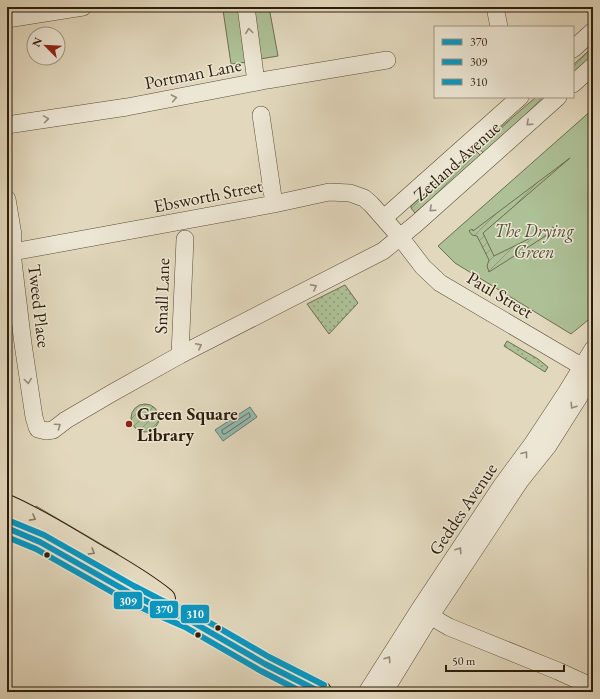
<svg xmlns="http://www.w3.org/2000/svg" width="600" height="699" viewBox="0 0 600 699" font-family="'EB Garamond',serif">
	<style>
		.grass { fill: url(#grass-dots); stroke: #6d6e50 }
		.park { fill: #adc096; stroke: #6d6e50 }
		.garden { fill: url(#garden-furrows); stroke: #6d6e50 }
		.water { fill: #95bab0; stroke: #6b7b6e }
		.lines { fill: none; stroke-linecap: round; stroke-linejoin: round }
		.shore { stroke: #616c5d; stroke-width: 1 }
		.street-casing { stroke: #5a4c37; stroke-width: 18 }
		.primary-casing { stroke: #2d1d0a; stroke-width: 24 }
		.street { stroke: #ece6d4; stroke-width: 17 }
		.primary { stroke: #e2d8bd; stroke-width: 22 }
		.bus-1-casing { stroke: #ece6d4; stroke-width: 9 }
		.bus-2-casing { stroke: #ece6d4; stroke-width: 9 }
		.bus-3-casing { stroke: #ece6d4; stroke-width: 9 }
		.bus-1 { stroke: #0997c1; stroke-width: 6 }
		.bus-2 { stroke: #0997c1; stroke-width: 6 }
		.bus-3 { stroke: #0997c1; stroke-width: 6 }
		.oneway { stroke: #968c79 }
		.oneway2 { stroke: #887a64 }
		.poi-dot { fill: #8f2418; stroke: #ece6d4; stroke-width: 1.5 }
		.bus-dot { fill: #2d1d0a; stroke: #ece6d4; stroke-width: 1.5 }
		.labels { text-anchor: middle; stroke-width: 3; stroke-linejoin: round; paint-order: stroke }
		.street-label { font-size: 18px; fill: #2d1d0a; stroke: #ece6d4 }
		.park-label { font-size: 18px; font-style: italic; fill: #534e34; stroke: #ece6d4 }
		.poi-label { font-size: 18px; font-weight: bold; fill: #2d1d0a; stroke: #ece6d4; text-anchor: start }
		.line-badge { stroke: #ece6d4; stroke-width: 1.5 }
		.badge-label { font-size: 11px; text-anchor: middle; font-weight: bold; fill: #fff }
	</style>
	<defs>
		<pattern id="grass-dots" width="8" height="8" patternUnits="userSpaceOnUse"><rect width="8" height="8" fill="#adc096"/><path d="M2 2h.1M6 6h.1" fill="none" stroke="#8d9b79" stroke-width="1.8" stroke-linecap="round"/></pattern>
		<pattern id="garden-furrows" width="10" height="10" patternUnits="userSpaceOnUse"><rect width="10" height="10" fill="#adc096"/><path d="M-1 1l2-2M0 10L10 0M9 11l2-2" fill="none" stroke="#8d9b79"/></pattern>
	</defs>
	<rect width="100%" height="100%" fill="#e2d8bd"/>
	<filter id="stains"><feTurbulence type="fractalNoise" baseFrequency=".005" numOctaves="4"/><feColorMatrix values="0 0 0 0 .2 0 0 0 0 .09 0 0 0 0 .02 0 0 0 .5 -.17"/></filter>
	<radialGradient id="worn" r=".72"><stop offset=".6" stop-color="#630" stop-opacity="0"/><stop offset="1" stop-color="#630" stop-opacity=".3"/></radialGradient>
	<!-- grass -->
	<path class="grass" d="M345,285L358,303L329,334L307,304Z
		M507,341L538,359L548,367L545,372L504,346Z"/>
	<!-- park -->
	<path class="park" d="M241,7L249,62L231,64L223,10Z
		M252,7H269L278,56L260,59Z
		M593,109V316L571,334L455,263L438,246Z"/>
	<!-- garden -->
	<path class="garden" d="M593,47V59L573,76V65Z
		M536,97H547L484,154L478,147Z
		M475,150L481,156L415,213L411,208V206Z
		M570,158L483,233L494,256L553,227L555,230L489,272L487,266L489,260L477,236L472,235L469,231L472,229L473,231Z
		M131 418a14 14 0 1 1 28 0a14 14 0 1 1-28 0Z
		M36,506L118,554L116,557L35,509Z"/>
	<!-- water -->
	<path class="water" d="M250,407L257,417L223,441L215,430Z"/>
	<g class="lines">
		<!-- shore -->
		<path class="shore" d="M249,413L250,415V417L225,434H223L222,432V430L247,414Z"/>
		<!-- street casing -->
		<g class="street-casing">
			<path id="street" d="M246,7L256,82
				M495,7L499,27
				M7,19L83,7
				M573,49L593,31
				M573,84L593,66
				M261,115L274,204
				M7,125L127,107L267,80L387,60
				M7,199L13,235L12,253L23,344L34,417L37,427L38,429L46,431L53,430L66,420L112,393L180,355L383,251L417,223L558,97
				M384,218L520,97
				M7,253L274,204L329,192L350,193L364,198L371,204L400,237L423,267L440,283L593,373
				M180,355L185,239
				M430,616L449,627L558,671L593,687
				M367,692L419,610L502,485L533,443L566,393L593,349
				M384,692L433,612L520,481L548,446L579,397L593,373"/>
		</g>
		<!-- primary casing -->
		<g class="primary-casing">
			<path id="primary" d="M7,506C37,519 65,537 94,554C118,568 142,581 164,599
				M7,528L40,542L130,593L158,607L189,620L265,664L320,692"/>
		</g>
		<!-- street -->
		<use href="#street" class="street"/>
		<!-- primary -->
		<use href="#primary" class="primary"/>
		<!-- bus-1 casing -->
		<g class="bus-1-casing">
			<path id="bus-1" d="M7,528L40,542L130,593L158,607L189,620L265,664L320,692"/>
		</g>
		<!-- bus-2 casing -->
		<g class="bus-2-casing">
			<path id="bus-2" d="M7,537L36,549L126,600L155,614L185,627L261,671L302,692"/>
		</g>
		<!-- bus-3 casing -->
		<g class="bus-3-casing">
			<path id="bus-3" d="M10,521L44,535L134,586L161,600L193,613L269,657L324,685"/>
		</g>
		<!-- bus-1 -->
		<use href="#bus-1" class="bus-1"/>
		<!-- bus-2 -->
		<use href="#bus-2" class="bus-2"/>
		<!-- bus-3 -->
		<use href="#bus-3" class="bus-3"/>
	</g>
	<!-- one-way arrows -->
	<defs><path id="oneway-chevron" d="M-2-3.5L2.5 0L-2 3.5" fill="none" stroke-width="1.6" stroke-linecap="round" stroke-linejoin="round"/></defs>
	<g class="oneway">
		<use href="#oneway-chevron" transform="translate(249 31) rotate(-98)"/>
		<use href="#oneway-chevron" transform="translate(174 98) rotate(-11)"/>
		<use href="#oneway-chevron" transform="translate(46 119) rotate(-9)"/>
		<use href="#oneway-chevron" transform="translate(529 123) rotate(138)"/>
		<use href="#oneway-chevron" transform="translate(432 209) rotate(138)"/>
		<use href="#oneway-chevron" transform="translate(314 287) rotate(-28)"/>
		<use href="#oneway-chevron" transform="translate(199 346) rotate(-27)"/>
		<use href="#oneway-chevron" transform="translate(28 381) rotate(82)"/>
		<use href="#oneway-chevron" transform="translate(573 406) rotate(123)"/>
		<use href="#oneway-chevron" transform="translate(58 426) rotate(-35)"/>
		<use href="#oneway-chevron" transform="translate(525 454) rotate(-53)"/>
		<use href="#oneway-chevron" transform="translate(459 550) rotate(-57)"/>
		<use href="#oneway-chevron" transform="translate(388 659) rotate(-57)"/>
	</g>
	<g class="oneway2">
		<use href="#oneway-chevron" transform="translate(33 518) rotate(28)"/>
		<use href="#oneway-chevron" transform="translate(92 552) rotate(31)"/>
	</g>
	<!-- markers -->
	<circle class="poi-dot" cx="129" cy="424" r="4"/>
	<g class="bus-dot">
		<circle cx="47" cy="555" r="3.5"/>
		<circle cx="218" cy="628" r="3.5"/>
		<circle cx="198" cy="635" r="3.5"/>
	</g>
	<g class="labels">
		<!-- street labels -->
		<g class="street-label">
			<text transform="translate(193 74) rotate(-11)" y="6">Portman Lane</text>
			<text transform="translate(457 161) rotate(-42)" y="6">Zetland Avenue</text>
			<text transform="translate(208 196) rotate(-11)" y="6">Ebsworth Street</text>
			<text transform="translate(500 295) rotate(31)" y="6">Paul Street</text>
			<text transform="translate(162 296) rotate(-88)" y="6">Small Lane</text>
			<text transform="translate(39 306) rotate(83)" y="6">Tweed Place</text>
			<text transform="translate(463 509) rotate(-56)" y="6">Geddes Avenue</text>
		</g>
		<!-- park labels -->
		<g class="park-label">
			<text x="534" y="237">The Drying<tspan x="534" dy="21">Green</tspan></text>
		</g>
		<!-- poi labels -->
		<g class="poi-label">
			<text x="137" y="420">Green Square<tspan x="137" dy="21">Library</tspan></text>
		</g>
	</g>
	<g class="line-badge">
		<rect x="113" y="591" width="30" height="19" rx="4" fill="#0997c1"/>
		<rect x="149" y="600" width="30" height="19" rx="4" fill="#0997c1"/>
		<rect x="180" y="604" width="30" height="20" rx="4" fill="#0997c1"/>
	</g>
	<g class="badge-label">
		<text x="128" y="605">309</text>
		<text x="164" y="613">370</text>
		<text x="195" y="618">310</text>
	</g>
	<!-- margin -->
	<rect width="600" height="699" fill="none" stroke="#e2d8bd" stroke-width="24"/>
	<rect x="8" y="8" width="584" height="683" fill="none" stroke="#2d1d0a" stroke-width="2"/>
	<rect x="12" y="12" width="576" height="675" fill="none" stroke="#2d1d0a"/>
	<!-- legend -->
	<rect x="434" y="26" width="140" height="72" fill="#ece6d4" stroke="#a09683"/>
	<rect x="442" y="39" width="20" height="6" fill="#0997c1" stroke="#a09683"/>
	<text x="470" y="46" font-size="12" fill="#2d1d0a">370</text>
	<rect x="442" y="59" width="20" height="6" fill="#0997c1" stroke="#a09683"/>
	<text x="470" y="66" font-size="12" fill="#2d1d0a">309</text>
	<rect x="442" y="79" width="20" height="6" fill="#0997c1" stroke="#a09683"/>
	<text x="470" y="86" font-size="12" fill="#2d1d0a">310</text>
	<!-- north arrow -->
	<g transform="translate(46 46) rotate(294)"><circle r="19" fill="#ece6d4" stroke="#a09683"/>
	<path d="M0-3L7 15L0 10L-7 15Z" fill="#8f2418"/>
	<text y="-6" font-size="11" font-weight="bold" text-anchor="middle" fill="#2d1d0a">N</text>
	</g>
	<!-- scale -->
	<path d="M446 665v6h118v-6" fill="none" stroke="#2d1d0a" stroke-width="2"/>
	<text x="452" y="665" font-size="12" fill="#2d1d0a" stroke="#ece6d4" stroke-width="3" paint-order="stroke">50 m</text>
	<rect width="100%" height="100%" filter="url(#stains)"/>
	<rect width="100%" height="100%" fill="url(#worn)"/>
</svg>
